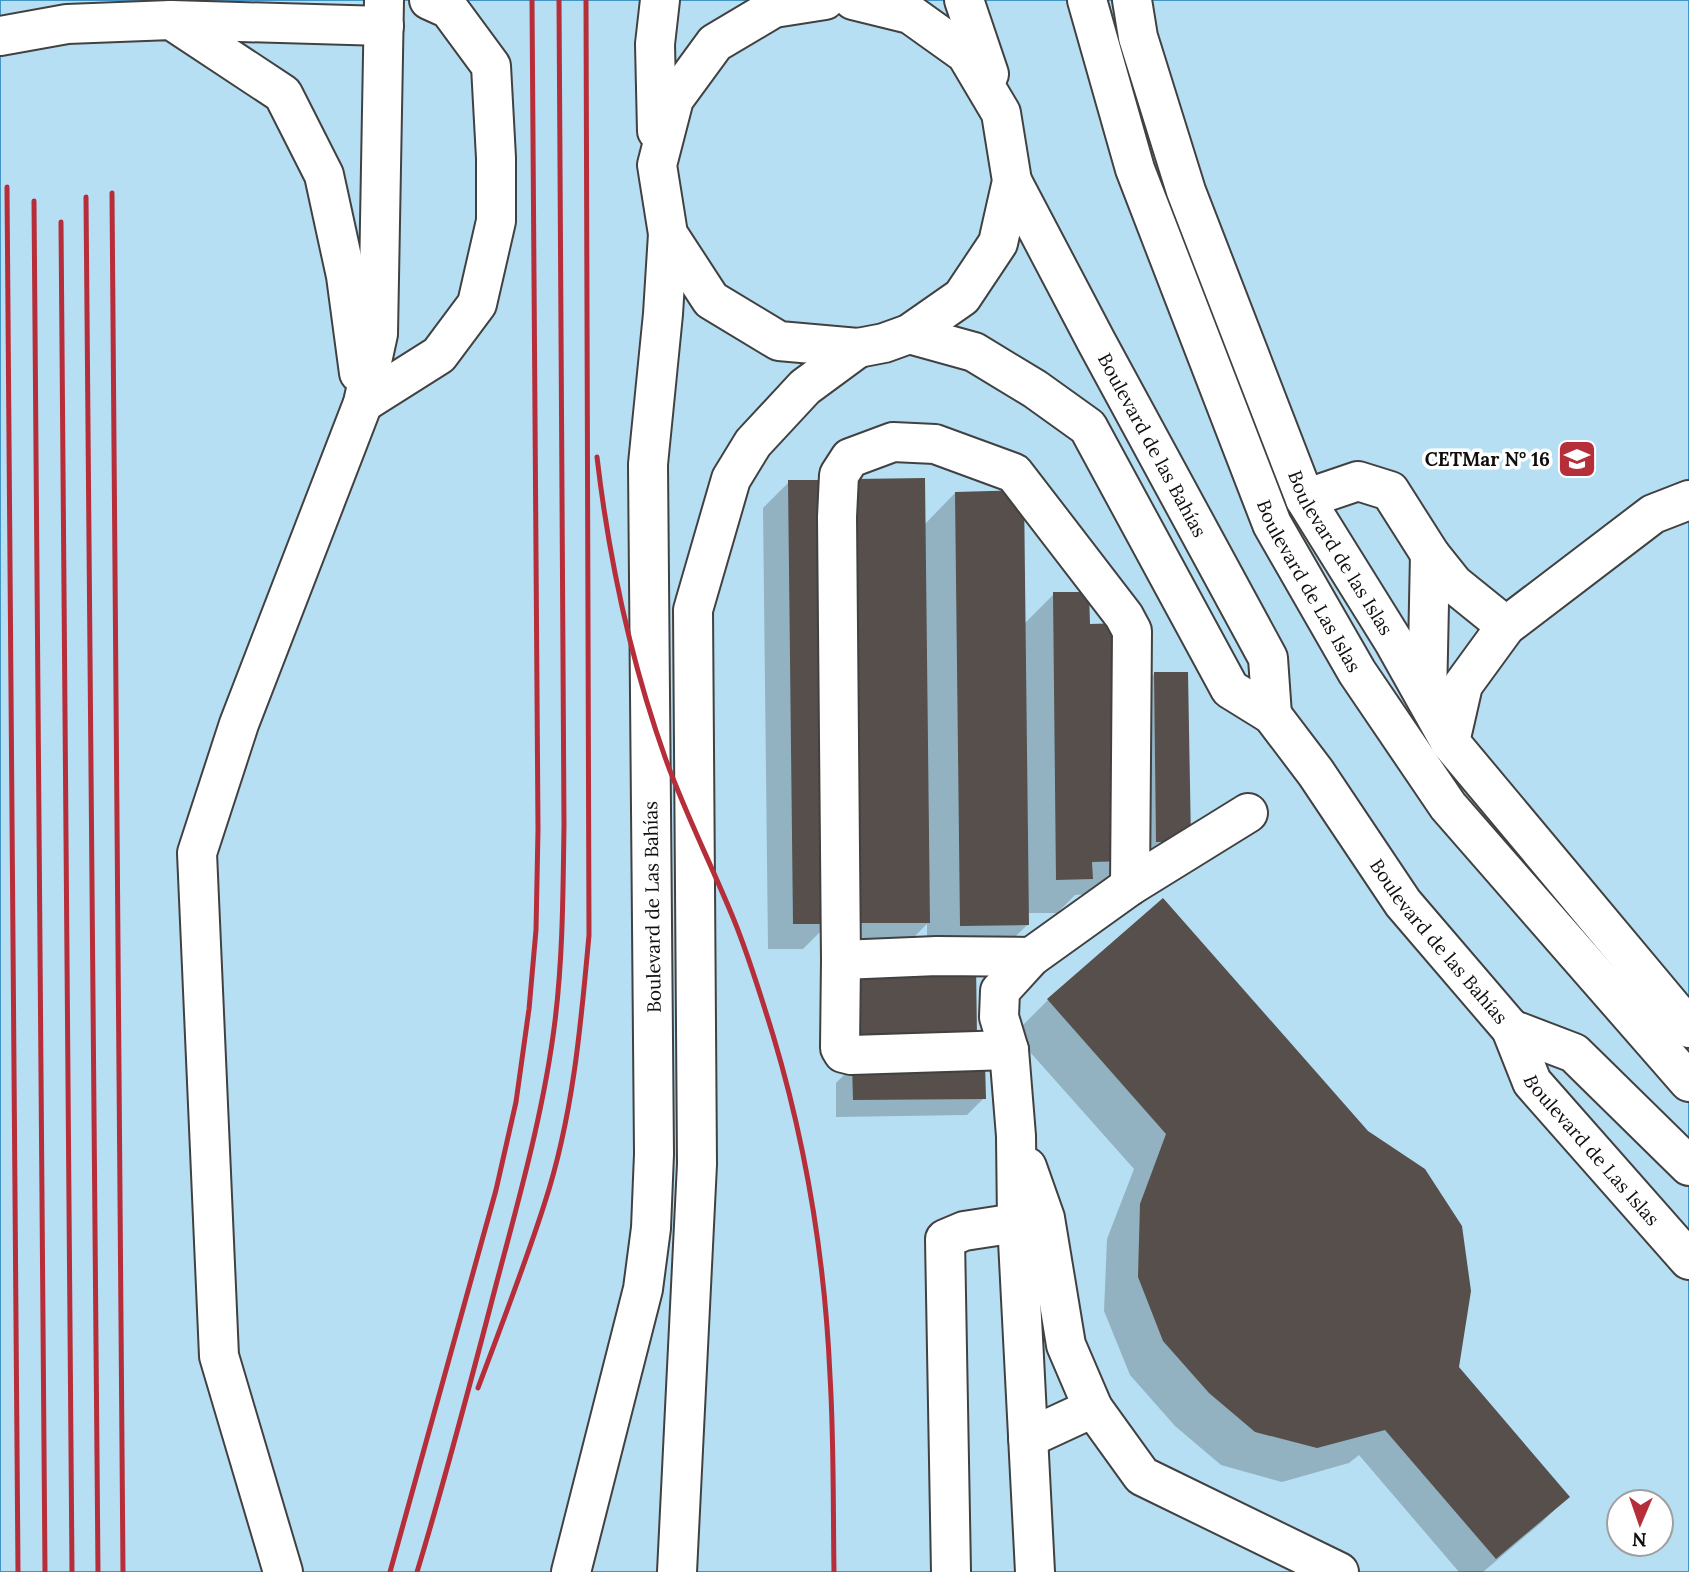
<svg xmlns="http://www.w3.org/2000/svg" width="1689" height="1572" viewBox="0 0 1689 1572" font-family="Lora,serif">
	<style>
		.water { fill: #b7dff3; stroke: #4296c6; stroke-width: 2; fill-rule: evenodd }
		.shadow { fill: #0003 }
		.building { fill: #564f4b }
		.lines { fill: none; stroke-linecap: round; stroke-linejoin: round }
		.minor-casing { stroke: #414141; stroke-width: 42 }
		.minor { stroke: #fff; stroke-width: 38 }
		.rail { stroke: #b62e39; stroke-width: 5 }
		.labels { text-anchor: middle; stroke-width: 7; stroke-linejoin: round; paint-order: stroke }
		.street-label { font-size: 19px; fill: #0e0e0e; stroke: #fff }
		.poi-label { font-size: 19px; font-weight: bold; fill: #0e0e0e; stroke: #fff; text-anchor: end }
	</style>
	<rect width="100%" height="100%" fill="#fefbf0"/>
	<!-- water -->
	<path class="water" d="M0,0H1689V1572H0ZM1619,1502H1661V1544H1619Z"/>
	<!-- shadow -->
	<path class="shadow" d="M789,482L924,525L955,493L1024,624L1054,594L1088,625L1124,861L1090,894L1075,895L1057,913H1027L1028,924L994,958L927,959V924L895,956L826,926L803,949H768L763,508Z
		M1154,674L1189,841L1139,858L1137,692Z
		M861,966L975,1036L984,1098L967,1115L836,1117V1083L855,1064H836Z
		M1048,1000L1457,1368L1567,1497L1542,1522L1483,1572H1459L1359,1455L1349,1463L1282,1482L1221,1465L1175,1426L1130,1375L1104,1311L1107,1239L1134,1169L1014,1034Z"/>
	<!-- building -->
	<path class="building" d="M925,478L930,923H860L855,479Z
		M788,480H825L831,924H793Z
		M1024,490L1029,925L960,926L955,492Z
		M1053,592H1089L1090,624L1123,623L1126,861L1092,862L1093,879L1056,880Z
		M1154,672H1188L1191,842H1156Z
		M1163,898L1368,1131L1425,1169L1462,1226L1471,1291L1459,1367L1570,1497L1496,1559L1385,1430L1317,1448L1255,1432L1209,1393L1163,1341L1138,1277L1140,1204L1166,1134L1047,999Z
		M976,963L977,1037L861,1039L860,964Z
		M985,1062L986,1099L853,1100L852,1064Z"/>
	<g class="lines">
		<!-- minor casing -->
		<g class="minor-casing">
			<g id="minor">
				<path d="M825,0L774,8L715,43L674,99L657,165L668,234L711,300L779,341L858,348L884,343L909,334L962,297L998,243L1012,181L1001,113L966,54L910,14L853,0"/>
				<path d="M964,0L989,74"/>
				<path id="s1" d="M1087,0L1135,169L1272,524L1357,672L1448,806L1689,1082"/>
				<path id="s2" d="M1132,0L1138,37L1186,191L1305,499L1394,642L1450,742L1689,1028"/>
				<path d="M171,20L384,26"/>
				<path d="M0,36L67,24L171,20L283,94L324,175L346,276L359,373"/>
				<path d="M657,131L655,44L660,0"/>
				<path id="s3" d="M1012,181L1096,341L1268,658L1272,715"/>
				<path id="s4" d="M909,334L974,352L1035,389L1088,427L1230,689L1272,715L1316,773L1403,903L1511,1029L1532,1082L1689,1260"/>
				<path d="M363,403L439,355L477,304L496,221V158L491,66L449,9L429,0"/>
				<path d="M1305,499L1358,481L1390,491L1430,554L1454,584L1506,626"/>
				<path d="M1427,700L1430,554"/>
				<path d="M1450,742L1463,685L1506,626L1653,514L1689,500"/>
				<path d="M841,960L937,956L1031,957"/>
				<path d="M1511,1029L1574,1053L1689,1166"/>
				<path d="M1009,1050L851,1055L843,1053L840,1048L841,960L837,517L839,475L850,458L893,442L935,444L1014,473L1124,616L1132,631L1130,886"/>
				<path d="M1027,1167L1045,1218L1066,1345L1093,1408L1142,1476L1339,1572"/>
				<path d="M1028,1438L1093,1408"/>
				<path d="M283,1572L219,1356L197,853L239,724L363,403L378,334L384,0"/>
				<path d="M571,1572L643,1289L651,1228L654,1154L648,464L663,314L668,234"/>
				<path d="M677,1572L697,1164L693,610L731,479L753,443L805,387L858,348"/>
				<path d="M951,1572L945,1239L964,1231L1043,1219"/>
				<path d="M1035,1572L1017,1221L1016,1136L1009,1050L999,1017L1000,991L1031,957L1130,886L1248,813"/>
			</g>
		</g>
		<!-- minor -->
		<use href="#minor" class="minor"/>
		<!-- rail -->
		<path class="rail" d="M7,187L18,1572
			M112,193L123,1572
			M86,197L98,1572
			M34,201L45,1572
			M61,222L72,1572
			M597,457C609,560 631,662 666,760C686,815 712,866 734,920C749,957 761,996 773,1035C806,1145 825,1261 830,1376C834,1441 833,1507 834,1572
			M478,1388C501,1326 525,1265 545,1202C573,1116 581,1024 589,935L586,0
			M390,1572L496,1190L516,1102L529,1009L536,930L538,830L532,0
			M417,1572C446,1477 471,1381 496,1285C519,1198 544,1111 555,1021C563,956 563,890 564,825L559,0"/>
	</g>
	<!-- icons -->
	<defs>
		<g id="school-square" transform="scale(2.0125)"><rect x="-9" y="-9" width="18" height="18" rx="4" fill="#b62e39" stroke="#fff"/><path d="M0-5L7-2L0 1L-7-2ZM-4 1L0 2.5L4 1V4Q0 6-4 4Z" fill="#fff"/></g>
	</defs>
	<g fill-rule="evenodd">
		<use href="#school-square" x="1577" y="459"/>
	</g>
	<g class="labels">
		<!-- street labels -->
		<g class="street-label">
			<text dy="7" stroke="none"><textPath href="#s3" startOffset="299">Boulevard de las Bahías</textPath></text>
			<text dy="7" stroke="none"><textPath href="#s2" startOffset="593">Boulevard de las Islas</textPath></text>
			<text dy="7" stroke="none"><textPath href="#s1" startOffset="628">Boulevard de Las Islas</textPath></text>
			<text transform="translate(652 907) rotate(-91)" y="7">Boulevard de Las Bahías</text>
			<text dy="7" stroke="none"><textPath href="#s4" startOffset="833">Boulevard de las Bahías</textPath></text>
			<text dy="7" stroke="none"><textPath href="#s4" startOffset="1094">Boulevard de Las Islas</textPath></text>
		</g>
		<!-- poi labels -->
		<g class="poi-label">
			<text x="1550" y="466">CETMar N° 16</text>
		</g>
	</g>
	<!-- north arrow -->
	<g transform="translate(1640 1523) rotate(182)"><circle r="33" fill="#ffffff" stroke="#9f9f9f" stroke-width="2"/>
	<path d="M0-5L12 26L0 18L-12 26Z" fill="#b62e39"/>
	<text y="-10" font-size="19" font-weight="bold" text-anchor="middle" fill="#0e0e0e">N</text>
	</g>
</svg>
